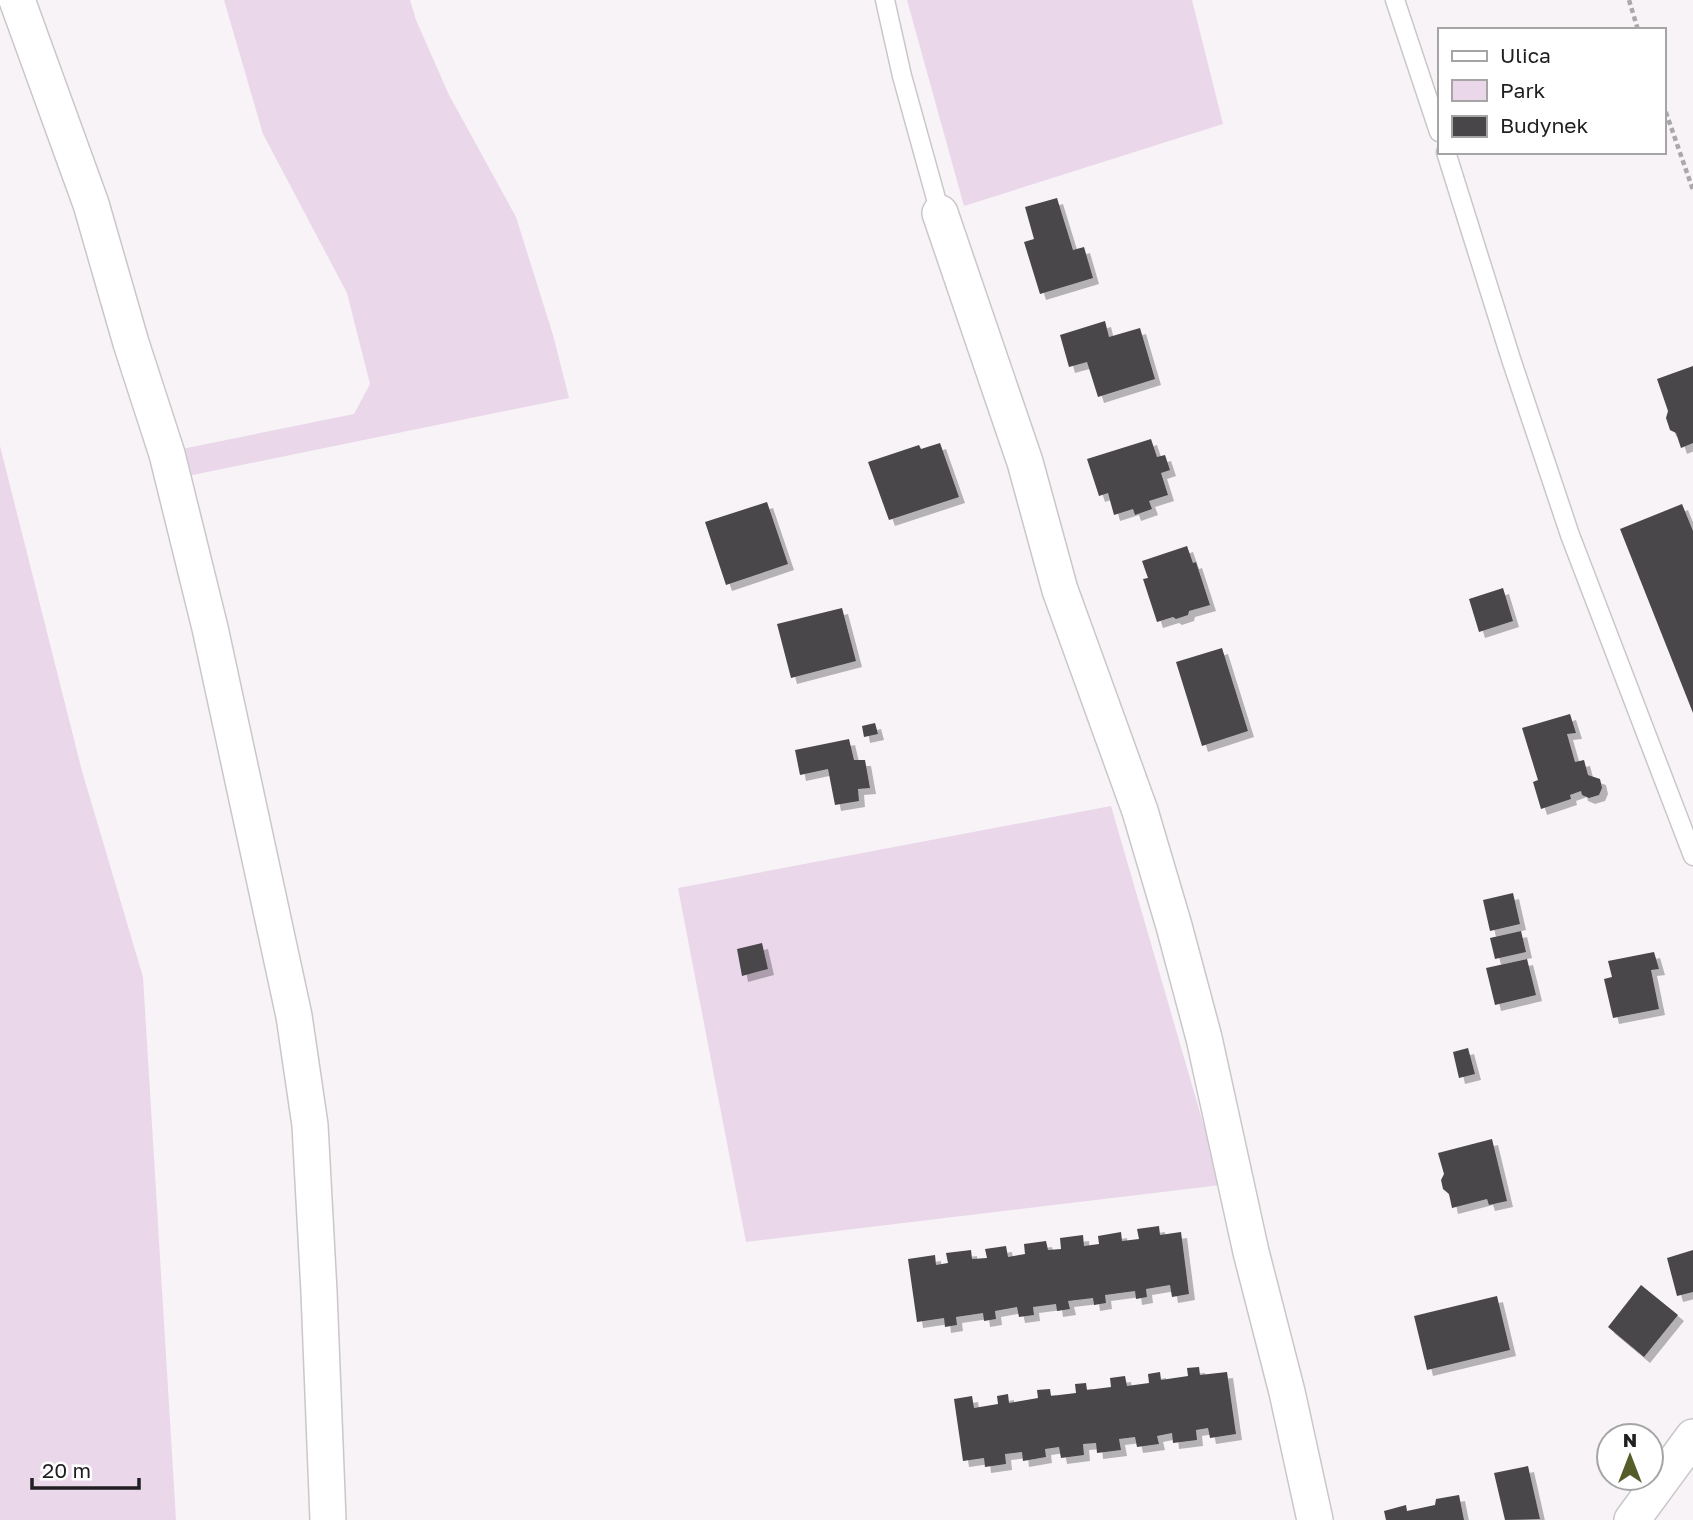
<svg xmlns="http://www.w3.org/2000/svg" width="1693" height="1520" viewBox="0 0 1693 1520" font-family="'Golos Text',sans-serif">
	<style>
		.green { fill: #ead8ea }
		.building { fill: #494649; filter: url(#shadow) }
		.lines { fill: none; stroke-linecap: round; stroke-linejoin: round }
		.lane-casing { stroke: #cac7cb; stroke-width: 21 }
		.street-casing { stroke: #cac7cb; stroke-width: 38 }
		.path { stroke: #aba8ab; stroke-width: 4.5; stroke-dasharray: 5 3.5; stroke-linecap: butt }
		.lane { stroke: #fff; stroke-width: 18 }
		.street { stroke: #fff; stroke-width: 35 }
	</style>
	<defs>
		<filter id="shadow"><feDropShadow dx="6" dy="6" stdDeviation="0" flood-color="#0004"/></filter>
	</defs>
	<rect width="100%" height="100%" fill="#f7f3f7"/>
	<!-- green -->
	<path class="green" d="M224,0H410L416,20L449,95L516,217L553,335L569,398L183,477L177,450L354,414L370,384L347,293L263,134Z
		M907,0H1192L1223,124L964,206Z
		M0,446L82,771L143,977L176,1520H0Z
		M1111,806L1221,1185L746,1242L678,888Z"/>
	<!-- building -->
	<path class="building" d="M1057,198L1073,250L1084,247L1093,278L1040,294L1024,242L1034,239L1025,207Z
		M1105,321L1109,337L1140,328L1155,379L1098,397L1087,362L1069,367L1060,335Z
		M1693,366V443L1681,448L1676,433L1670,430L1666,418L1668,411L1657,379Z
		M1151,439L1157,457L1165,455L1170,470L1161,473L1168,495L1149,501L1152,509L1135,515L1133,509L1114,515L1108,493L1099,496L1087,459Z
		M940,443L959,497L889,520L868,462L919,445L921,449Z
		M767,502L788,564L726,585L705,522Z
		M1682,504L1693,531V713L1620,529Z
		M1187,546L1193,563L1196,562L1210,605L1189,611L1188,615L1176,619L1173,617L1157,622L1143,579L1148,578L1142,561Z
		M1503,588L1513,621L1479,632L1469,599Z
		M842,608L856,661L791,678L777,624Z
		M1222,648L1248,731L1202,746L1176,662Z
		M1570,714L1576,733L1567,734L1575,762L1584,760L1588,775L1600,779L1602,788L1599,795L1589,798L1582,795L1581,791L1570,795L1571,799L1541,809L1533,782L1538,780L1522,728Z
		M875,723L878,734L864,737L862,726Z
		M849,739L854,760H865L870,788L858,789L859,801L835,805L828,769L800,775L795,750Z
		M1513,893L1520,924L1490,931L1483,900Z
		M1521,931L1526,952L1495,959L1490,938Z
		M762,943L768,969L742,976L737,949Z
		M1654,952L1659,969L1651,970L1659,1009L1613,1018L1604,979L1612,977L1608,961Z
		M1527,959L1536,995L1495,1005L1486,968Z
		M1468,1048L1475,1074L1459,1078L1453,1052Z
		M1492,1139L1507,1201L1489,1205L1487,1199L1452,1208L1449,1194L1443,1189L1441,1180L1444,1174L1438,1153Z
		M1159,1226L1160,1235L1181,1232L1189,1294L1172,1297L1170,1285L1146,1289L1147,1297L1136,1299L1135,1291L1105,1295L1106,1303L1094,1305L1093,1298L1068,1301L1070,1309L1057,1311L1056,1304L1033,1307L1034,1315L1019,1317L1017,1307L995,1311L996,1319L984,1321L983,1313L956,1317L957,1325L945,1327L944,1318L917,1322L908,1259L935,1255L936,1265L948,1263L946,1253L971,1250L972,1259L987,1258L985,1249L1006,1246L1008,1257L1025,1254L1024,1244L1046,1241L1048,1250L1061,1249L1060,1238L1083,1235L1084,1246L1099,1244L1098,1236L1121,1232L1122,1241L1139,1239L1137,1229Z
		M1693,1250V1292L1677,1296L1667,1258Z
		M1641,1285L1678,1315L1644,1357L1608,1327Z
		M1497,1296L1510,1350L1427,1370L1414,1316Z
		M1199,1367L1200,1375L1227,1372L1236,1434L1210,1438L1208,1428L1196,1430L1197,1440L1173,1443L1172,1433L1157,1436L1159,1444L1137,1447L1135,1437L1119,1439L1121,1450L1097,1453L1096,1443L1083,1444L1084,1455L1061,1458L1059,1447L1045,1449L1046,1457L1023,1461L1022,1452L1005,1454L1006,1464L985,1467L984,1458L963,1461L954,1399L972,1396L974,1408L998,1404L997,1396L1008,1394L1009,1403L1038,1398L1037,1390L1050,1389L1051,1396L1076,1393L1075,1384L1086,1383L1087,1390L1111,1387L1110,1378L1125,1376L1127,1386L1149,1383L1148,1374L1160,1372L1161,1380L1188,1376L1187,1368Z
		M1528,1466L1540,1519L1505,1520L1494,1473Z
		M1459,1495L1464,1520H1386L1384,1511L1406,1505L1407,1511L1435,1505L1436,1499Z"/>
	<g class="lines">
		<!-- lane casing -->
		<g class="lane-casing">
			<path id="lane" d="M885,0L902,76L940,213
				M1395,0L1439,132
				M1446,152L1511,359L1570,535L1693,856"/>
		</g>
		<!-- street casing -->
		<g class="street-casing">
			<path id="street" d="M17,0L91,204L131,343L167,454L210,628L294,1016L310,1125L319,1292L328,1520
				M940,213L1025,462L1060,590L1140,811L1174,926L1204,1038L1251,1252L1287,1392L1315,1520
				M1632,1520L1693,1437"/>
		</g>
		<!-- path -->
		<path class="path" d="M1629,0L1638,30
			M1663,104L1693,190"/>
		<!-- lane -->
		<use href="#lane" class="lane"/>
		<!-- street -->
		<use href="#street" class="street"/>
	</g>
	<!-- legend -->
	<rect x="1438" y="28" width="228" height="126" fill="#ffffff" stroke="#a6a5a6" stroke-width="2"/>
	<rect x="1452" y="51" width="35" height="10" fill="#ffffff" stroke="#a6a5a6" stroke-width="2"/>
	<text x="1500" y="63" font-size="21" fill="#211f21">Ulica</text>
	<rect x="1452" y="80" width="35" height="21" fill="#ead8ea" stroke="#a6a5a6" stroke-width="2"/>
	<text x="1500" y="98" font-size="21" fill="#211f21">Park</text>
	<rect x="1452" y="116" width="35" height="21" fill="#494649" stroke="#a6a5a6" stroke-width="2"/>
	<text x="1500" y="133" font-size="21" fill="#211f21">Budynek</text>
	<!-- north arrow -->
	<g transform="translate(1630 1457)"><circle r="33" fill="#ffffff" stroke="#a6a5a6" stroke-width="2"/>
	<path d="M0-5L12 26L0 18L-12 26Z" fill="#565c2a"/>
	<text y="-10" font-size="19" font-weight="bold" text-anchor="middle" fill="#211f21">N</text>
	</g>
	<!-- scale -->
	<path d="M32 1478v10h107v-10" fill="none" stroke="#211f21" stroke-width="3.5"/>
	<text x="42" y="1478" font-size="21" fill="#211f21" stroke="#ffffff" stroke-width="5" paint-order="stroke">20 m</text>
</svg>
